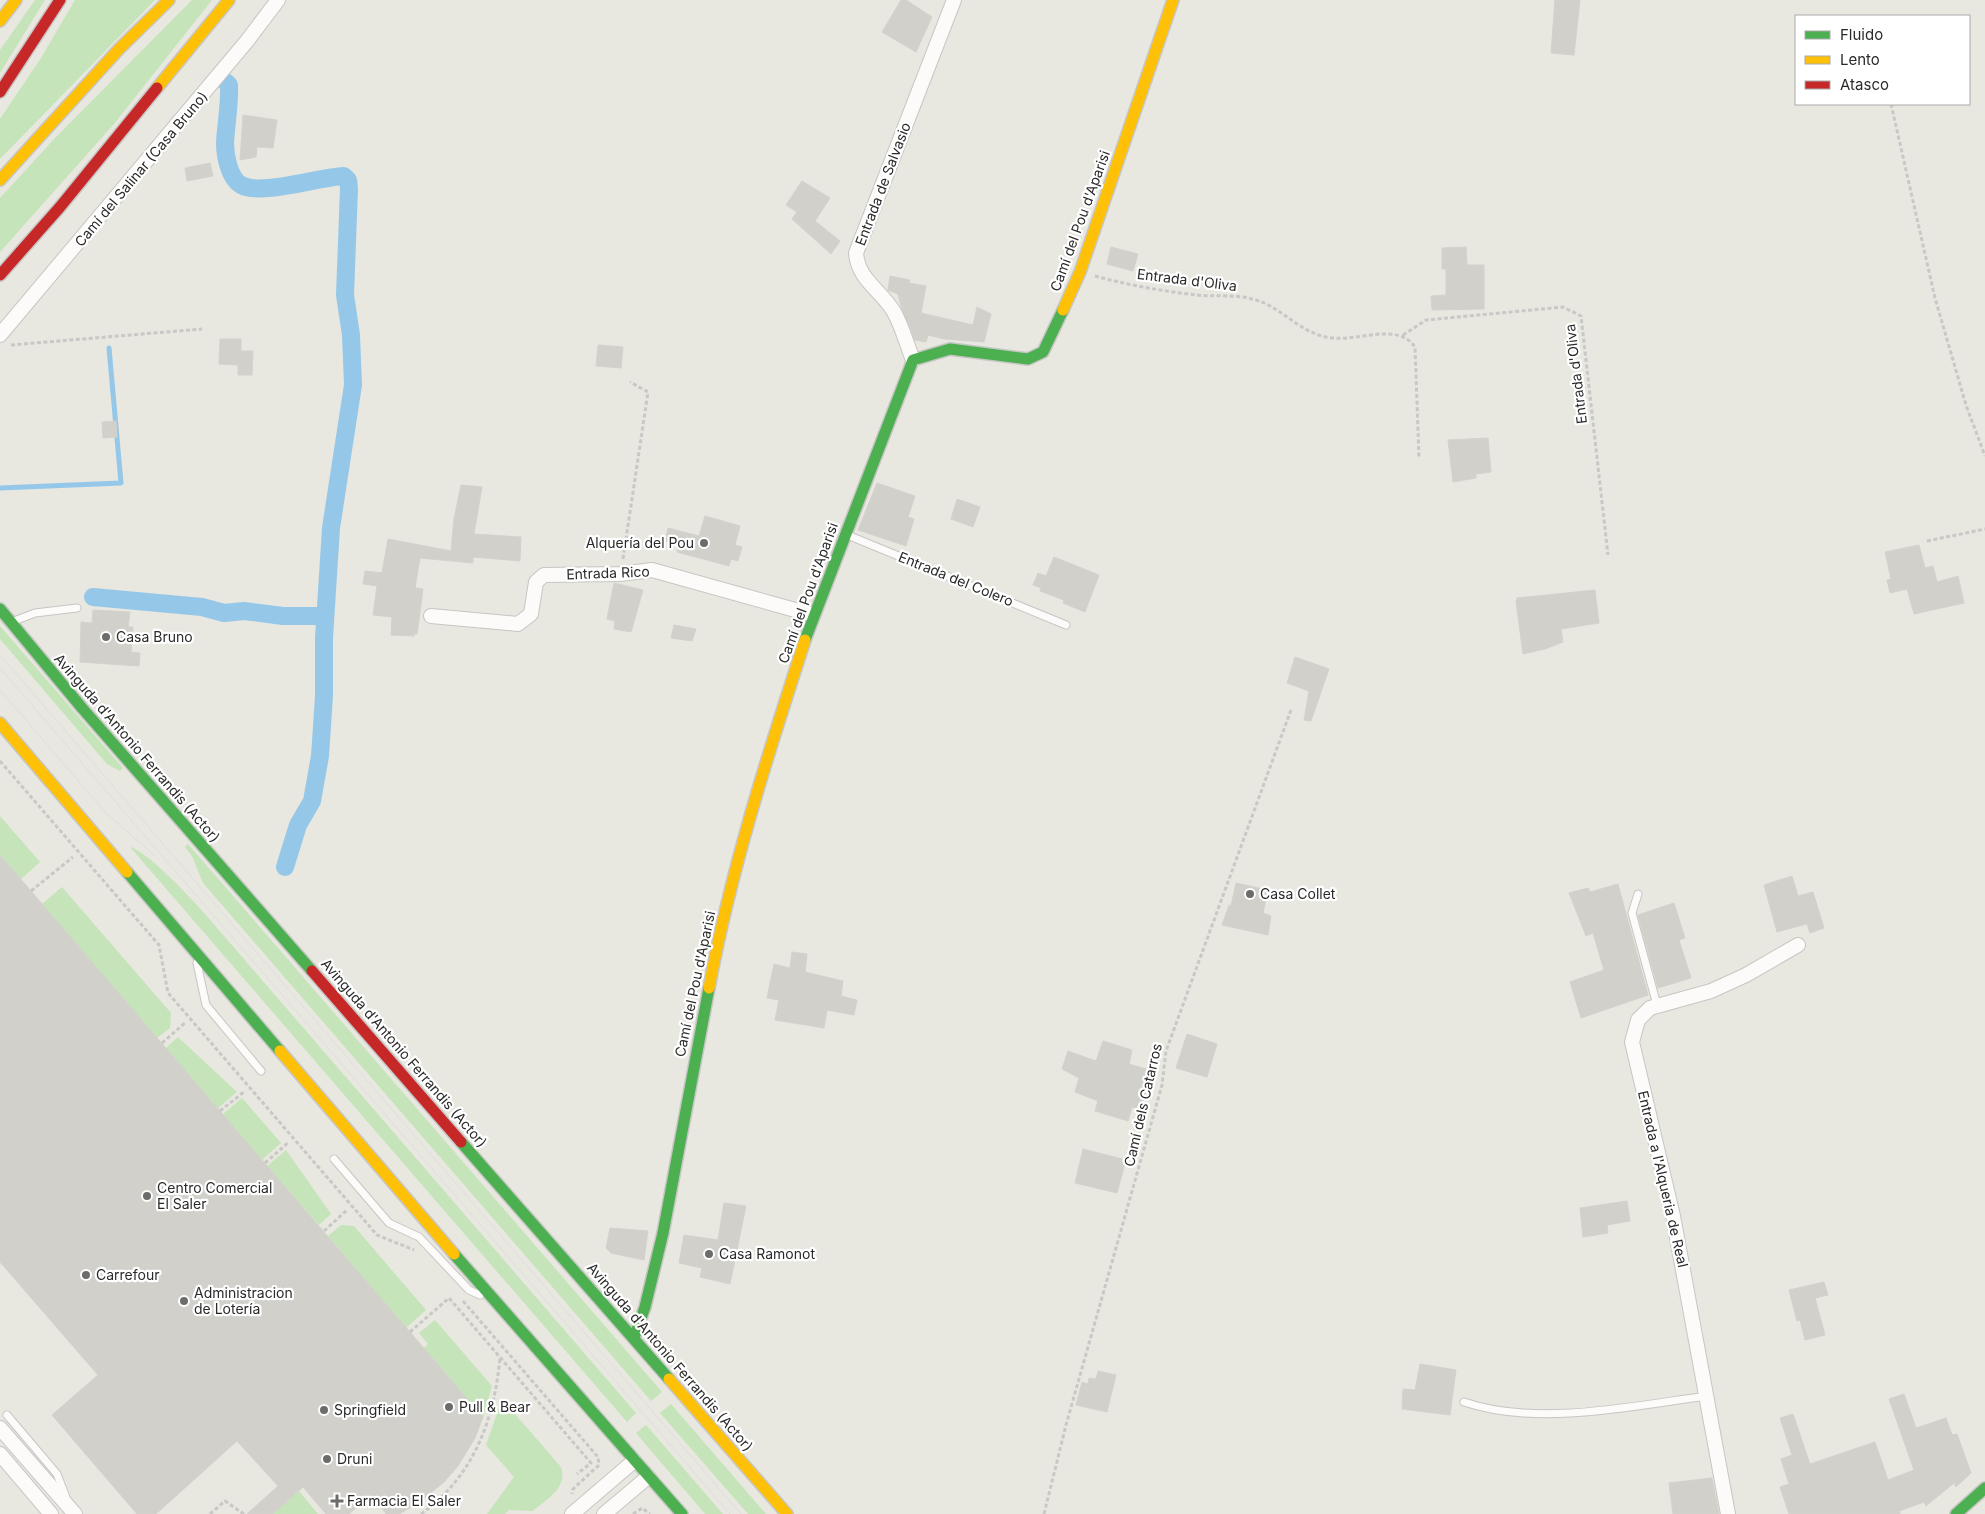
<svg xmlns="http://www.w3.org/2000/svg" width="1985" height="1514" viewBox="0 0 1985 1514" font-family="Inter,sans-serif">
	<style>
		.green { fill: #c5e4ba }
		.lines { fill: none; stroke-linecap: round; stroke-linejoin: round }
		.stream { stroke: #95c8e8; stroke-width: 5 }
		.canal { stroke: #95c8e8; stroke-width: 18 }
		.building { fill: #d1d0cb; stroke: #d3d2cc }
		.lane-casing { stroke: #c6c6c5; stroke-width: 9 }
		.street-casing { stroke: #c6c6c5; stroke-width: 16 }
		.fast-casing { stroke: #c6c6c5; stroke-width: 14 }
		.slow-casing { stroke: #c6c6c5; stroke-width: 14 }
		.jam-casing { stroke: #c6c6c5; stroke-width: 14 }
		.path { stroke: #c8c8c7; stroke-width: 3; stroke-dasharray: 4 2.5; stroke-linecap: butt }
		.lane { stroke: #fcfbfa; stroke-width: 7 }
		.street { stroke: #fcfbfa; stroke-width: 14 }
		.fast { stroke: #4caf50; stroke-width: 11 }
		.slow { stroke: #ffc107; stroke-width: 11 }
		.jam { stroke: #c62828; stroke-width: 11 }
		.tram { stroke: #dedede; stroke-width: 1 }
		.poi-dot { fill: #6c6c6a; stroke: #fff; stroke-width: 2 }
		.labels { text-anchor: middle; stroke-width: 4.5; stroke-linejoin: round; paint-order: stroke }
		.street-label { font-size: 14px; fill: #2a2a2a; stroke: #fff }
		.poi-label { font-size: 14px; fill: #2a2a2a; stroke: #fff; text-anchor: start }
	</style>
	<rect width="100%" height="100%" fill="#e8e7e0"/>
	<!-- green -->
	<path class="green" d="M35,0H45L0,73V50Z
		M75,0H155L0,159V119L41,58Z
		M192,0H212L114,124L0,252V198L56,137Z
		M0,626L123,768L120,771L107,764L0,639Z
		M0,816L40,862L21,879L0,855Z
		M188,844L662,1392L651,1401L203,883L192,856L185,847Z
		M130,847C147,851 192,899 205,914L636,1413L627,1422Z
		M62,887L171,1013L170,1028L157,1038L42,904Z
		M178,1037L237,1092L218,1108L166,1048Z
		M242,1098L281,1143L262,1160L223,1114Z
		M286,1150L331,1214L319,1225L267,1166Z
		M341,1225L354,1226L426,1310L406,1328L328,1236Z
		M435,1320L492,1386L483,1417L424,1348L428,1344L419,1333Z
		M502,1399L561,1467C568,1488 547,1499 533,1511L509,1510L505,1514H487L514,1477L486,1445Z
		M671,1404L766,1514H748L660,1413Z
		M646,1425L723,1514H705L636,1433Z
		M299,1491L318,1514H273Z"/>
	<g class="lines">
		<!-- stream -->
		<path class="stream" d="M0,488L121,483L109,348"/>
		<!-- canal -->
		<path class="canal" d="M226,82L229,85C230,105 226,123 225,143C225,155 229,178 241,185C261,196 319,177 344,176L348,180L349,189L345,295L351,335L353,385L331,528L324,638V696L320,756L312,801L298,825L285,867
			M93,597L202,607L224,613L244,611L283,616H325"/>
	</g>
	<!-- building -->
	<path class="building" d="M901,0H906L932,17L916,52L882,32Z
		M1555,0H1580L1574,55L1551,53Z
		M243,115L277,120L273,148L257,147L256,157L240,160Z
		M210,163L213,176L187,181L185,168Z
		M802,181L830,198L815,221L840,241L831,254L792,219L797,212L786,205Z
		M1111,247L1138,254L1133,271L1107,264Z
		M1466,247L1467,265H1484V309L1432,310L1431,296L1446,295V269H1442V248Z
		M890,276L910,280L909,283L926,286L921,313L973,325L977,307L991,314L984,342L944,339L928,335L926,342L915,340L901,306L898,294L888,290Z
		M220,339H241V351H253L252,375H238V365L219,364Z
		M598,345L623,347L621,368L596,366Z
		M116,421L117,437L103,438L102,422Z
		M1488,438L1491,472L1476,474V478L1453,482L1448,440Z
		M877,483L915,496L908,517L914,519L906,546L858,530Z
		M461,485L482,487L474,534L521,537L520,561L473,557V563L420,558L415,588L423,589L417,634H414V636L391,635L392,617L373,615L377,586L363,584L365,571L382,573L388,539L451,551L454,519Z
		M957,499L980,507L973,527L951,519Z
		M705,516L740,526L735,545L742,547L738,561L731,559L729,566L677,552L678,544L665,541L668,528L699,536Z
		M1919,545L1925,568L1933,566L1937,582L1958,576L1964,603L1914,614L1907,589L1890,593L1887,580L1891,579L1885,552Z
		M1054,557L1099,575L1085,612L1063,603L1064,600L1040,591L1041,588L1033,585L1038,573L1046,576Z
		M614,583L643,590L631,632L614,629L615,621L607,619Z
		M1595,590L1599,623L1561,629L1563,642L1545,649L1523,654L1516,601L1517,598Z
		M93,610L130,612L128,627H133L131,652L140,653L139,666L80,662L81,622L92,623Z
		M674,625L696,629L692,641L671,638Z
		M1295,657L1329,669L1311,721L1304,720L1309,691L1287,683Z
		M0,855L483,1417L475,1438L458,1466L444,1482L419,1503L399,1514H386L382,1508L357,1507L349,1514H326L303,1487L273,1514H247L278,1486L237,1441L156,1514H137L52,1415L98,1375L0,1262Z
		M1792,876L1798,896L1813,892L1824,928L1810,933L1807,924L1777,932L1764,885Z
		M1236,883L1268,890L1263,913L1271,916L1268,935L1222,925L1229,905L1231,906Z
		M1618,884L1648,995L1581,1018L1570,982L1604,970L1593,933L1586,936L1569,893L1588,888L1590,892Z
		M1674,903L1685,938L1679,940L1691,978L1658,988L1638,915Z
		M792,952L807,954L805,972L843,981L841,996L857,1000L854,1015L827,1010L824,1028L775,1020L779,1000L767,998L774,964L790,968Z
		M1187,1034L1217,1044L1207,1077L1176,1068Z
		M1103,1041L1132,1050L1129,1064L1153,1071L1140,1110L1132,1107L1128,1121L1095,1111L1098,1101L1075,1092L1079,1078L1062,1069L1068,1051L1096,1061Z
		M1083,1149L1126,1160L1117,1193L1075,1183Z
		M1627,1201L1630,1221L1607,1225L1608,1233L1583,1237L1580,1208Z
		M724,1203L746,1206L730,1284L700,1277L702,1268L679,1263L684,1235L718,1240Z
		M610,1228L648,1231L644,1260L611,1253L606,1248Z
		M1824,1282L1828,1295L1815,1298L1825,1335L1805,1340L1800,1320L1797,1321L1789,1290Z
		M1420,1364L1456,1370L1450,1415L1402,1409L1403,1389L1415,1390Z
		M1098,1371L1116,1375L1107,1412L1076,1405L1082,1382L1088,1384L1089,1378L1096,1379Z
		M1904,1394L1916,1428L1946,1418L1952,1435L1957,1434L1971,1473L1956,1487L1954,1483L1926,1506L1924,1502L1899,1511L1900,1514H1789L1780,1487L1789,1484L1781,1459L1792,1455L1780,1418L1793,1414L1810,1464L1875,1442L1888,1480L1914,1470L1889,1399Z
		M1712,1478L1719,1514H1673L1669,1483Z"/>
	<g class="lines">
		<!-- lane casing -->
		<g class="lane-casing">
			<path id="lane" d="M845,534L1066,625
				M14,621L35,613L77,608
				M1638,894L1632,913L1657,1005
				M197,963L206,1005L261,1071
				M334,1159L389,1223L419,1237L469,1290L480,1295
				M1464,1402C1537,1427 1632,1406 1707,1396
				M7,1415L57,1474L67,1500"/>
		</g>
		<!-- street casing -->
		<g class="street-casing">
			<path id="street" d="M0,335L247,41L278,0
				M913,360C907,345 902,326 894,312C881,290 858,280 856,253L954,0
				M431,616L518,624L531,614L536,582L544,575L620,574L652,570L813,615
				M0,1428L75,1514
				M0,1454L51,1514
				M572,1514L634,1461
				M604,1514L648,1477
				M1728,1514L1673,1216L1632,1042L1638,1020L1650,1008L1711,991L1746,975L1798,945"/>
		</g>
		<!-- fast casing -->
		<g class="fast-casing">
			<path id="fast" d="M0,609L82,708L312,971
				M805,640L913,360L950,349L1028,359L1043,352L1063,310
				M127,872L280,1051
				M461,1142L669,1379
				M454,1254L682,1514
				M634,1338L645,1307L663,1233L709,988
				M1956,1514L1985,1488"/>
		</g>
		<!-- slow casing -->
		<g class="slow-casing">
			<path id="slow" d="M0,21L16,0
				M157,88L229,0
				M0,180L119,49L169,0
				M1063,310L1080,272L1173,0
				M0,723L127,872
				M709,988C731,869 768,754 805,640
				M280,1051L454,1254
				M669,1379L787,1514"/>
		</g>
		<!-- jam casing -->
		<g class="jam-casing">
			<path id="jam" d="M0,92L60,0
				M0,275L60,207L157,88
				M312,971L461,1142"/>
		</g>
		<!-- path -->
		<path class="path" d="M1891,104L1935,298L1966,405L1985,456
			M1095,276C1128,285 1162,291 1196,295C1214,297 1235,294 1252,299C1283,306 1299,335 1333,338C1359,341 1398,322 1415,347L1419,458
			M1403,335L1426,320L1563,307L1581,316L1608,555
			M11,345L202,329
			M1927,541L1985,529
			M623,559L648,392L630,382
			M0,761L159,945L168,993L377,1235L414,1250
			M31,891L73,857
			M162,1043L186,1022
			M220,1111L245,1091
			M265,1163L289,1142
			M324,1231L347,1210
			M463,1301L598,1457L599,1465L573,1489L572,1494
			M410,1332L449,1298L591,1463L577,1474
			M210,1514L225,1501L244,1514
			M421,1514C474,1476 494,1420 500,1358
			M633,1514L642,1508L650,1514
			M1044,1514L1066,1425L1162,1085L1166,1051L1291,710"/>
		<!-- lane -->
		<use href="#lane" class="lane"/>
		<!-- street -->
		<use href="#street" class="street"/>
		<!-- fast -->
		<use href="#fast" class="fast"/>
		<!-- slow -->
		<use href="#slow" class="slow"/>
		<!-- jam -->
		<use href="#jam" class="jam"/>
		<!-- tram -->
		<path class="tram" d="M0,655L741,1514
			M0,668L730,1514
			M0,690L105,812L155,856"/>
	</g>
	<!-- markers -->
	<g class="poi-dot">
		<circle cx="704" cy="543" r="5"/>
		<circle cx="106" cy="637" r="5"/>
		<circle cx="1250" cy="894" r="5"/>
		<circle cx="147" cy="1196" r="5"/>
		<circle cx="709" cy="1254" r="5"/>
		<circle cx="86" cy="1275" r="5"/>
		<circle cx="184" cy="1301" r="5"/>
		<circle cx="449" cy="1407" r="5"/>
		<circle cx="324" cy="1410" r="5"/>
		<circle cx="327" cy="1459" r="5"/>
		<path d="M334.5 1493.5h5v5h5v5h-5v5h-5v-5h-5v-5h5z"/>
	</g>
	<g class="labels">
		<!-- street labels -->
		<g class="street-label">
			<text transform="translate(141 169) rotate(-50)" y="5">Camí del Salinar (Casa Bruno)</text>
			<text transform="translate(883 184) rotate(-69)" y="5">Entrada de Salvasio</text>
			<text transform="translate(1080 221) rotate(-70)" y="5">Camí del Pou d'Aparisi</text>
			<text transform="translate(1187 280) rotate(7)" y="5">Entrada d'Oliva</text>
			<text transform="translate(1576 374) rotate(-97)" y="5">Entrada d'Oliva</text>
			<text transform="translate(608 573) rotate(-2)" y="5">Entrada Rico</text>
			<text transform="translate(956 579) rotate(22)" y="5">Entrada del Colero</text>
			<text transform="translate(808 593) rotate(-70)" y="5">Camí del Pou d'Aparisi</text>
			<text transform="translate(137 748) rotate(49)" y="5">Avinguda d'Antonio Ferrandis (Actor)</text>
			<text transform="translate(695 984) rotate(-78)" y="5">Camí del Pou d'Aparisi</text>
			<text transform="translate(404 1053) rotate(49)" y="5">Avinguda d'Antonio Ferrandis (Actor)</text>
			<text transform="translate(1143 1105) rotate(-77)" y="5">Camí dels Catarros</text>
			<text transform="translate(1663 1179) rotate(77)" y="5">Entrada a l'Alqueria de Real</text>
			<text transform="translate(670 1357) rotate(49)" y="5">Avinguda d'Antonio Ferrandis (Actor)</text>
		</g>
		<!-- poi labels -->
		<g class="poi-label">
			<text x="694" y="548" text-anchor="end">Alquería del Pou</text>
			<text x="116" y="642">Casa Bruno</text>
			<text x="1260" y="899">Casa Collet</text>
			<text x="157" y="1193">Centro Comercial<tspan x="157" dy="16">El Saler</tspan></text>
			<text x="719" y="1259">Casa Ramonot</text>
			<text x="96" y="1280">Carrefour</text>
			<text x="194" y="1298">Administracion<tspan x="194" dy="16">de Lotería</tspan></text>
			<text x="459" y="1412">Pull &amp; Bear</text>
			<text x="334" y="1415">Springfield</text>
			<text x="337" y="1464">Druni</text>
			<text x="347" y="1506">Farmacia El Saler</text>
		</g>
	</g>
	<!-- legend -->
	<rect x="1795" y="15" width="175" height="90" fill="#ffffff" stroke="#aaaaaa"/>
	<rect x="1805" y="31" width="25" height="8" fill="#4caf50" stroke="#aaaaaa"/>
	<text x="1840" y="40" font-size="15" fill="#2a2a2a">Fluido</text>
	<rect x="1805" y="56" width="25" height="8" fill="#ffc107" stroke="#aaaaaa"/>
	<text x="1840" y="65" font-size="15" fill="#2a2a2a">Lento</text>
	<rect x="1805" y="81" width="25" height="8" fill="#c62828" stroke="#aaaaaa"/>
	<text x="1840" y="90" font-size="15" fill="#2a2a2a">Atasco</text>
</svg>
